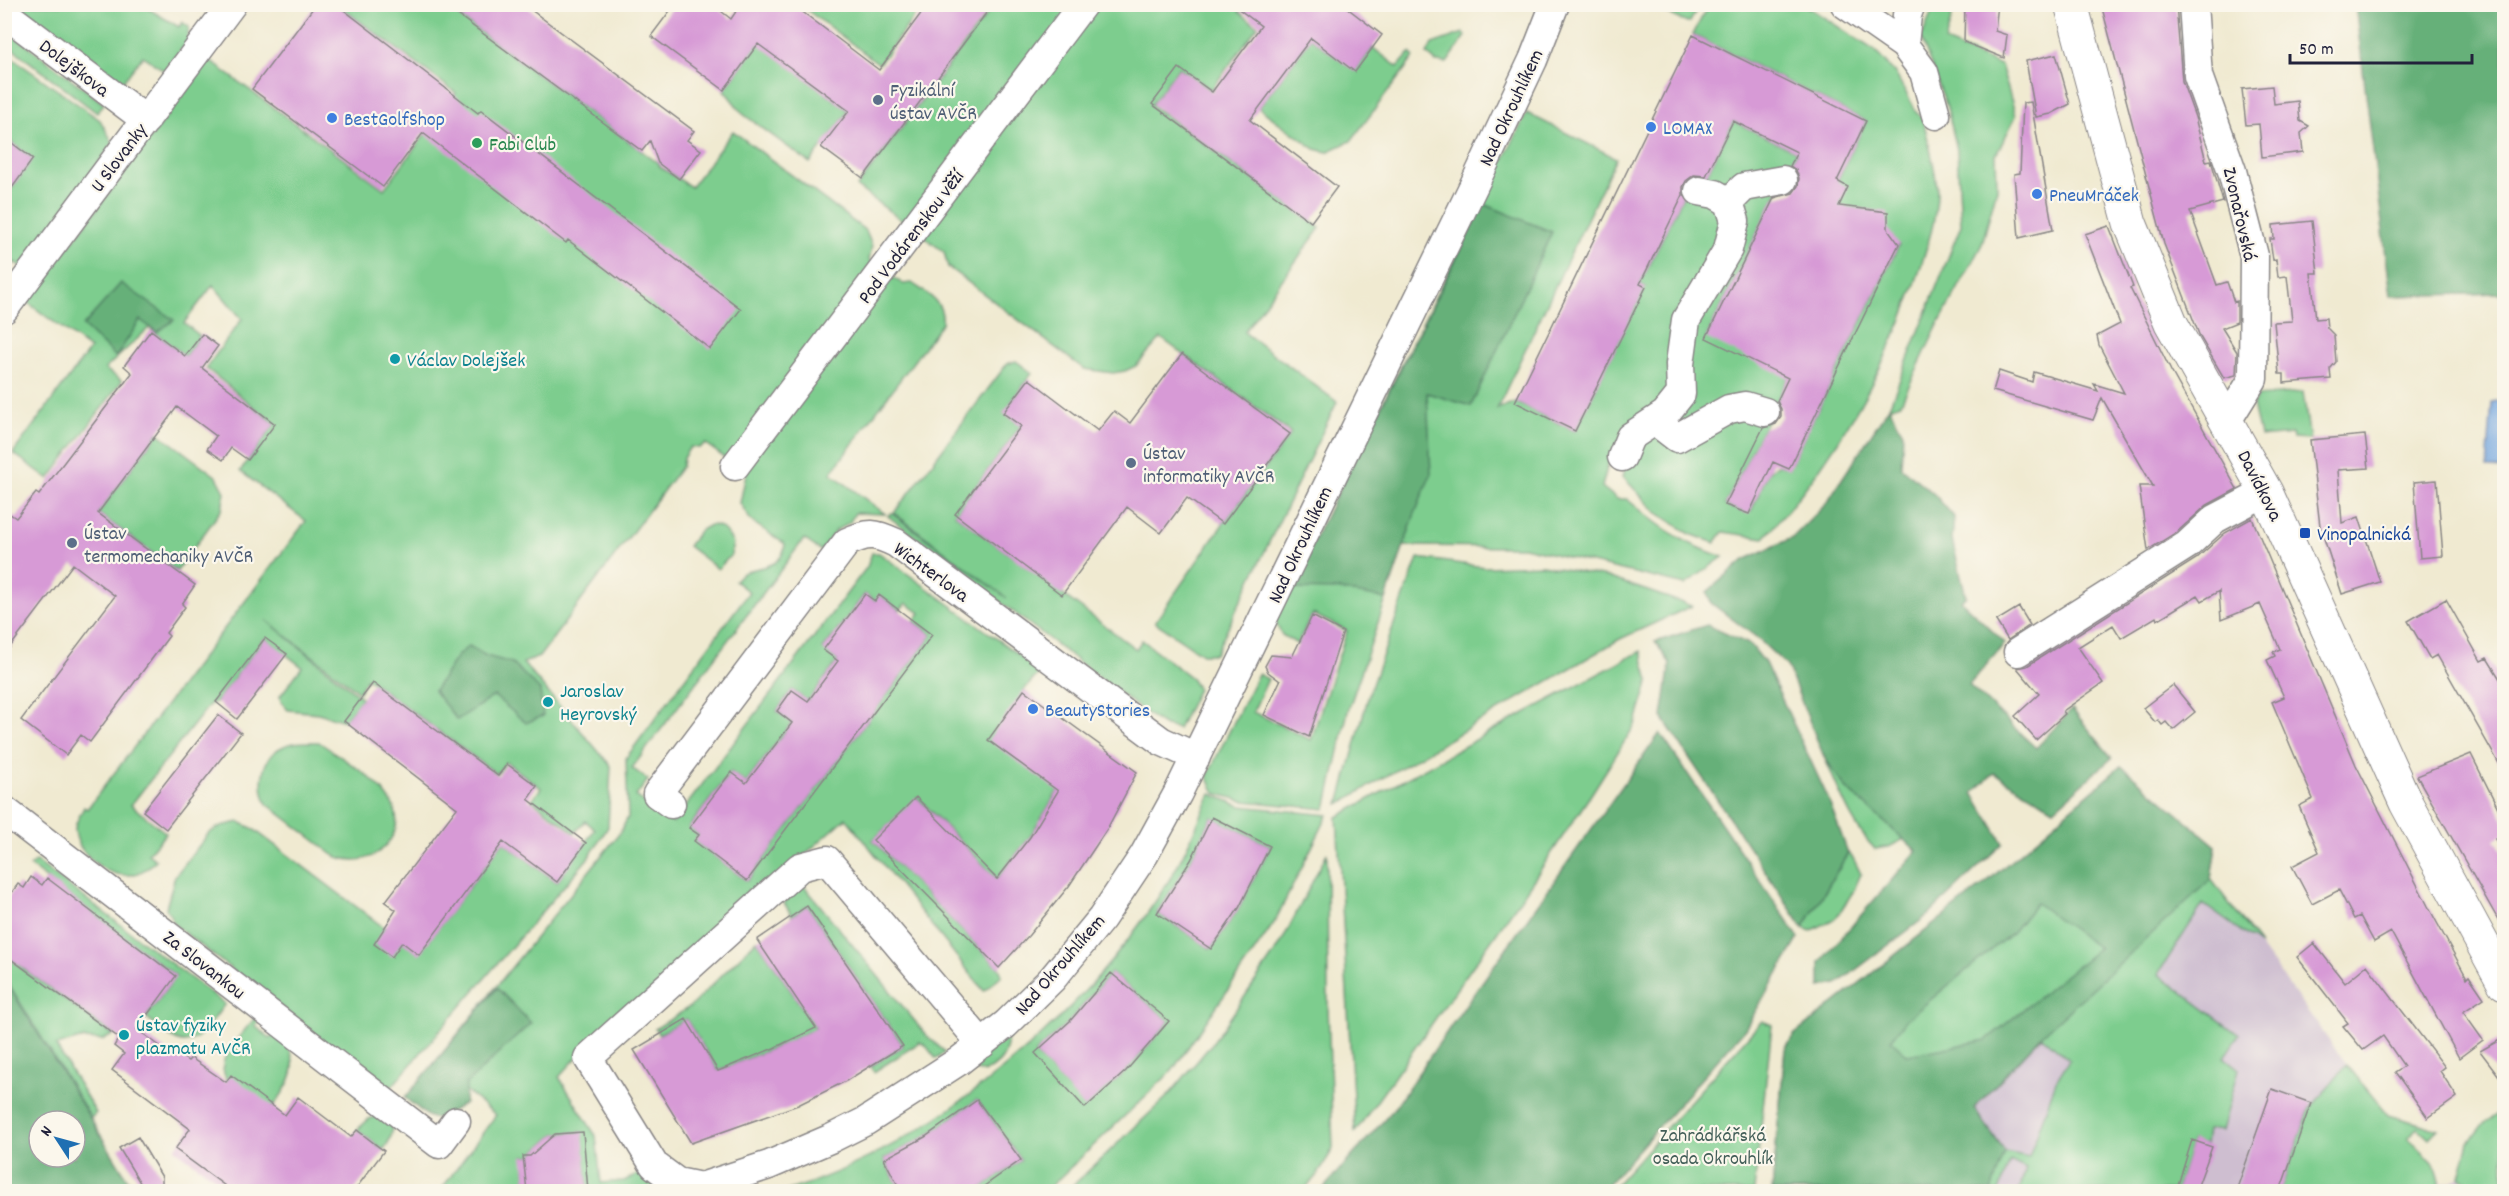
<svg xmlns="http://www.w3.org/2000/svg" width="2509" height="1196" viewBox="0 0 2509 1196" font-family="Dekko,sans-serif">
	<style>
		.industrial { fill: #cebed0 }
		.green { fill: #7dcd8e; stroke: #507864; stroke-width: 1.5; fill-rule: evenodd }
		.forest { fill: #66b079; stroke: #44695a; stroke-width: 1.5; fill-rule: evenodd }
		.water { fill: #73a6df; stroke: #4a648d; stroke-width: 1.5 }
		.building { fill: #d79ad6 }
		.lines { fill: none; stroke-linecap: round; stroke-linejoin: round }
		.minor-casing { stroke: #898686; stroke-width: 31 }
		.tertiary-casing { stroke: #898686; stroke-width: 35 }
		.minor { stroke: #fff; stroke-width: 28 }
		.tertiary { stroke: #fff; stroke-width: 33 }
		.service-dot { fill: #5c6f8a; stroke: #fbf7ec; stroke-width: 2 }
		.shop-dot { fill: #3f7fe0; stroke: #fbf7ec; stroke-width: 2 }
		.leisure-dot { fill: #2e9e5b; stroke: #fbf7ec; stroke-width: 2 }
		.culture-dot { fill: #0f9aa8; stroke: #fbf7ec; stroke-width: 2 }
		.transit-dot { fill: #1a4fb4; stroke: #fbf7ec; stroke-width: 2 }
		.labels { text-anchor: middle; stroke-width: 4.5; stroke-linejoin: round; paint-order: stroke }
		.street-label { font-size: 20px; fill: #22223b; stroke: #fbf7ec }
		.service-label { font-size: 20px; fill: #4e5e75; stroke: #fbf7ec; text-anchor: start }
		.shop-label { font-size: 20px; fill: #366cbe; stroke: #fbf7ec; text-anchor: start }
		.leisure-label { font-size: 20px; fill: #27864d; stroke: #fbf7ec; text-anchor: start }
		.culture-label { font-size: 20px; fill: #0d838f; stroke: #fbf7ec; text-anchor: start }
		.transit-label { font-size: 20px; fill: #164399; stroke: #fbf7ec; text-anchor: start }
		.park-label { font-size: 20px; fill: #425e58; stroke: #fbf7ec }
	</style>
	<rect width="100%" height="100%" fill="#fbf7ec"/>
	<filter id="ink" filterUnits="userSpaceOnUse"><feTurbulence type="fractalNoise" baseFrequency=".0167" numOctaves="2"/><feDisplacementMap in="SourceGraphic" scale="12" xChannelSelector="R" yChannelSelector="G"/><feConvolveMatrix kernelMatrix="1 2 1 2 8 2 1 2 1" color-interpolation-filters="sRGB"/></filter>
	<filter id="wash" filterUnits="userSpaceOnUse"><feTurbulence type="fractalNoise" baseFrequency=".008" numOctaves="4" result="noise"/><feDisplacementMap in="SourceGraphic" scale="24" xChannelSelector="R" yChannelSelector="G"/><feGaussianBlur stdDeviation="1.35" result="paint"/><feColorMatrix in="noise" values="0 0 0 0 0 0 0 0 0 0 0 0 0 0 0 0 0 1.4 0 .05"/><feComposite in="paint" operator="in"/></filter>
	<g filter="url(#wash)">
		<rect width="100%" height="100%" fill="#f0ead1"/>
		<!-- industrial -->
		<path class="industrial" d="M2211,879L2347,1065L2388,1115L2438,1129L2429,1138L2418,1128L2408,1138L2434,1164L2441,1183L2450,1182L2460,1177L2468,1191H1991L1974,1108L2042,1035Z"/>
		<!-- green -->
		<path class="green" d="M17,5H142L179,27L182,22L189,27L187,42L165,71L143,56L122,83Z
			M338,5H444L658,163L660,167L691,187L733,131L866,231L872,246L869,260L903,284L912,283C927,294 945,302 942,323L831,473L885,514L855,513L850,522L835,531L821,551L804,539L632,768L648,780L636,796L673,823L857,580L867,567L872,553H879L1041,671L1024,690L1058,791L1030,837L997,879L917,797L873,840L999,968L1002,975L984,991L846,818L583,1051L559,1077L596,1136L601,1183L624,1181L643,1171L658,1191H588L582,1132L555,1134L530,1156H524L527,1191H440L496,1115L433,1065L619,834L628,817L626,758L749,592L735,581C748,560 781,577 785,544L751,521L740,503L746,474L706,444L699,448L690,447L683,458L682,466L539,657L523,663L611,766L608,827L589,857L388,1091L176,926L166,908L175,876L209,833L221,826L239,822L252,828L419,954L503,842L557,882L595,829L585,821L575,833L532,800L541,788L506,762L497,774L367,678L359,692L266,620L362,698L344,721L318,713L288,710L281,702L280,696L302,667L265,638L216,702L210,704L131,805L166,833L148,854L156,860C137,881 114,879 93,861C83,852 76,844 75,829C75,822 81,814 84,807L87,809L306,521L240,471L275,424L206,368L242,319L213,285L184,323L200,336L185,356L149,328L105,369L122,381L49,479L13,453L90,349L27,302L209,60L384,189L456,93ZM865,594L875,601L880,596L900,610L906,603L920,613L914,621L932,635L747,881L695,841L699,835L689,827L731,772L746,783L792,723L777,711L792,690L808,701L838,661L823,649Z
			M800,5H923L879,64Z
			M994,5H1244L1239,12L1258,26L1211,90L1179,67L1151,105L1320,228L1244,332L1337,402L1215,654H1202L1155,622L1223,524L1291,433L1161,338L1136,366L1125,371L1113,373L1084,369L948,267L944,252L857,187Z
			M1649,5H1699L1690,22L1687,23Z
			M1708,5H1805L1874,50L1895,73L1916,111L1923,118C1927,140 1938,174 1937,195C1936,220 1928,243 1921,266C1890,365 1833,462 1764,538L1723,532L1715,543L1690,534L1656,512L1623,477L1626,464H1608L1602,487L1617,499H1627C1661,528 1680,542 1723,557L1685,585L1524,547L1404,546L1348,711L1326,809L1243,801L1215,793L1207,776L1258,674L1268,679L1253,712L1311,740L1347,631L1313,614L1297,644L1282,635L1274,620L1527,113L1616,158L1497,409L1515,402L1575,431L1645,287L1640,284L1684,194L1690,196L1701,186L1733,121L1797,152L1706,338L1837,181L1866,121L1693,35ZM1872,210L1899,245L1789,468L1778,464L1769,471L1751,511L1744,512L1725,505Z
			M1935,5H1955L1945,42L2001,65L2016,116L1996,155L1997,189L1982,244L1935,331L1901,403L1889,407L1961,225L1957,150L1947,107L1921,38Z
			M4,28L104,104L97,113L5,43Z
			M1463,33L1466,36L1447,63L1436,62L1427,54L1432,44Z
			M1311,38L1355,71L1373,48L1398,67L1410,53L1414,57L1351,141L1327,152L1315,149L1259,108Z
			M758,43L849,111L810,163L743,114L724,90Z
			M5,53L100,120L113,143L22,267L14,262L5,274V198L32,159L5,137Z
			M1016,361L1032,373L1004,413L1021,426L955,514L1136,649L1142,640L1190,677L1198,689L1178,729L1165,726L1151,717L888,516L891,513L1007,598L894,513L1007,364Z
			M2303,392L2310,440L2293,439L2292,434L2260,437L2253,404L2258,396Z
			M158,433L217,477L225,492L222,509L177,571L98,513Z
			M710,525C723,525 727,533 733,543L731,555L718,569L688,546L699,531Z
			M1418,558L1485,567L1542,565L1607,577L1692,606L1620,639L1339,804L1370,690Z
			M1641,651L1649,681L1635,725L1592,793L1524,894L1355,1132L1337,817L1499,727Z
			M319,742C352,766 431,806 380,851C369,861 351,862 337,857C330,854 324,847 318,843C301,830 284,817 267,804C258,786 261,757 282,747C293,741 306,742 319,742Z
			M1824,757L1846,788L1904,839L1889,847L1875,849C1850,824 1839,789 1824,757Z
			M2121,766L2216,846L2211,879L2260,945L2203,904L2158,974L2239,1035L2224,1057L2239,1069L2222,1131L2207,1129L2205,1145L2192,1141L2176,1191H2019L2026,1169L2010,1161L1999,1191L1772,1192L1785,1049L1794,1035L1982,886ZM2042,1036L2069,1060L2056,1081L2029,1157L2005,1152L1974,1108Z
			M1211,794L1241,806L1328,815L1274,923L1172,1071L1052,1185L1045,1191H977L1021,1160L977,1100L925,1137L884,1159L901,1191L784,1192C939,1143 1088,1014 1171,877C1187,851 1198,821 1211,794ZM1212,817L1270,846L1239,908L1211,949L1157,913L1191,860ZM1111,973L1169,1021L1126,1071L1085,1107L1035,1053L1070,1021Z
			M1327,853L1328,1007L1333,1149L1318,1174L1303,1191H1067L1169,1095L1215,1040L1280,945Z
			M1848,853L1853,858L1861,874L1853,892L1836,918L1811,931L1803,928Z
			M36,861L225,1004C214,1017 197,1051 176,1040C165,1035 155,1024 146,1017L176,976L30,866Z
			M801,887H805L927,1036L945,1052L936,1059L927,1047L920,1042L874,1072L871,1066L903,1046L807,906L792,916L784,903Z
			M757,940L816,1028L788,1042L718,1071L686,1019L659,1035L655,1029L691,1006Z
			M5,955L113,1035L103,1040L80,1039L56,1046L96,1113L91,1118L5,978Z
			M255,1018L259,1021L255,1026L270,1038L275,1034C311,1061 286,1089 266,1116C250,1103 212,1081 226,1055C233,1042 245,1030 255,1018Z
			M1762,1021L1772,1025L1754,1191H1610Z
			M1007,1036C1009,1054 1000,1065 984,1072L969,1068Z
			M2347,1065L2388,1115L2438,1129L2429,1138L2418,1128L2408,1138L2434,1164L2442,1191H2280L2309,1110Z
			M2504,1110V1191H2482L2460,1177L2469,1142L2484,1123Z
			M378,1116C399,1121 393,1138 383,1150L357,1130L369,1119Z"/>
		<!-- forest -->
		<path class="forest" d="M2355,5H2504V293L2391,296Z
			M1484,204L1552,232L1471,406L1427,393L1431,474L1414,516L1386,599L1339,590L1289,589Z
			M121,283L174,320L157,332L140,320L116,357L83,326Z
			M1889,407L1903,433L1901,467L1935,495L1954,517L1952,540L1966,596L1961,601L2005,643L1969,685L2036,748L2072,709L2112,758L2054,809L1994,773L1973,793L2003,843L1927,916L1837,984L1820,987V962L1917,851L1846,788L1824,757L1787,666L1756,637L1711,603L1707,592L1744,560L1792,538L1825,505Z
			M1707,625L1751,645L1765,663L1828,798L1848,853L1803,928L1662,717L1670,663L1655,642Z
			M469,646L486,656L512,663L540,690L543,716L526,723L494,696L457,720L434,691L457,656Z
			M1660,733L1799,938L1745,1029L1602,1191H1321L1393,1110L1453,1023Z
			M2121,766L2216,846L2211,879L2042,1035L1974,1108L2005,1152L1991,1191H1772L1785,1049L1794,1035L1982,886ZM2036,903L2099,948L1986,1040L1908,1055L1891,1040L1906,1020L2013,932Z
			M4,978L135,1191H5ZM39,1121H75V1157H39Z
			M497,988L531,1023L466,1084L465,1103L439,1119L429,1117L405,1098Z"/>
		<!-- water -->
		<path class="water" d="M2504,400V469L2487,468L2492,402Z"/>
		<g id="blocks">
			<!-- building -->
			<path class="building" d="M316,4H336L478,113L481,110L741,309L710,349L568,240L566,243L423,133L383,187L252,89Z
				M443,4H523L694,131L687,140L701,150L679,179L658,163L650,141L642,151Z
				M675,4H712L731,19L741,4H792L879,70L928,4H993L863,178L821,147L849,111L758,44L724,90L651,36Z
				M1232,4H1342L1382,35L1355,72L1311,38L1250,120L1337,187L1311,222L1152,104L1179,68L1212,92L1261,26Z
				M1965,4H1998L1995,31L2007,35L2004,58L1964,42Z
				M2101,4H2176L2182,81L2195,117L2206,161L2211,160L2223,202L2190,211L2217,285L2227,282L2234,302L2237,301V322L2222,328L2237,352L2236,375L2224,378L2200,337L2164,244Z
				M1693,35L1866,121L1837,181L1848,187L1839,206L1888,212V229L1899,244L1789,469L1773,462L1749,514L1725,505L1763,428L1776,424L1781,417V409L1777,401L1788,378L1706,338L1774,198L1793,193L1798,186L1799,178L1796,170L1790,166L1797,152L1733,121L1706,176L1694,175L1686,181L1683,187V195L1640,284L1646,287L1575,431L1515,402Z
				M2056,54L2070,104L2051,114L2036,117L2026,61Z
				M2272,86L2274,104L2298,101L2300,121L2309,126L2301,133L2303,152L2262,157L2259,124L2246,125L2242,89Z
				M2031,102L2053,230L2019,238L2014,174L2020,173L2023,103Z
				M4,137L33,159L4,199Z
				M2312,221L2318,273H2311L2316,319L2326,318L2327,328L2334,335L2336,362L2330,369L2331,379L2284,383V374H2279L2274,322L2292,321L2287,276L2278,277L2276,259L2273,260L2270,239H2274L2273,225Z
				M2109,226L2133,287L2130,288L2171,371L2237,489L2207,505L2177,532L2148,550L2139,486H2153L2102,398L2093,420L1993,391L1999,371L2032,382L2034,372L2098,391L2094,384L2124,393L2099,345L2097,336L2120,324L2085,234Z
				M151,330L185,356L202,334L218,346L202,368L275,424L248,460L231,448L223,460L207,449L216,436L177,407L98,513L195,585L182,604L185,607L166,633L169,636L90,742L81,735L66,755L21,720L115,596L73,564L4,655V510L16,518L36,493L39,495L132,373L124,366Z
				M1182,354L1290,434L1223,524L1187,498L1161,533L1127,507L1062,595L955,514L1021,426L1003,413L1029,379L1098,431L1114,411L1130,423Z
				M2365,435L2369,468L2338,470L2342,523L2359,517L2380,582L2342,594L2320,526L2310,440Z
				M2437,480L2443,556L2420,558L2414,482Z
				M2252,518L2356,765L2428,906L2467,978L2469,976L2484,998L2463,1012L2483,1040L2459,1058L2391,932L2374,942L2360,916L2354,919L2339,890L2312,904L2292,866L2319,852L2299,806L2313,799L2272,702L2284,697L2267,660L2275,656L2273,652L2280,649L2260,604L2221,620L2219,591L2202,601L2198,595L2157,620L2156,617L2121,638L2113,625L2078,647L2103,683L2063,711L2065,714L2036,740L2015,716L2039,694L2017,668L2027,666L2196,559L2225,533Z
				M865,594L875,601L879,595L932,635L747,881L694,841L699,835L689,828L731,772L746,783L792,723L777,711L792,690L808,701L838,661L823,650Z
				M2446,599L2481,661L2487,658L2505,687V774L2437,655L2430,659L2408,621Z
				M2019,607L2030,625L2008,640L1996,621Z
				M1312,616L1343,632L1309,737L1264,715L1280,681L1268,672L1265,666L1271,655L1292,657Z
				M265,638L287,654L237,719L216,702Z
				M373,683L498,776L507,764L537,786L528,799L586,843L557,882L503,842L419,955L402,942L392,957L374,944L396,910L385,902L457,808L344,721Z
				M2173,685L2195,712L2173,730L2166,722L2162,725L2158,720L2155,722L2143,708Z
				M1024,690L1137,772L1107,829L1069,886L1029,935L999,968L873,840L916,797L997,879L1030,837L1058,791L988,740Z
				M218,715L241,733L166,829L143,811Z
				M2471,754L2505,822V834L2495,839L2505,856V932L2417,776Z
				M1212,817L1270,846L1239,908L1211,949L1157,913L1191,860Z
				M31,877L42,885L47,878L176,976L137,1029L172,1055L174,1051L188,1061L191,1058L226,1082L231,1075L285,1115L298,1097L351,1137L357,1130L384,1151L354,1191H232L175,1149L190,1129L112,1070L124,1054L114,1046L119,1038L4,954V903L18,884L24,888Z
				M807,906L903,1046L846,1081L798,1105L691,1143L634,1050L686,1019L718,1071L774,1048L816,1028L757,940Z
				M2314,943L2345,983L2367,965L2445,1067L2440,1071L2457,1097L2428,1118L2395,1072L2404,1066L2383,1036L2363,1050L2343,1026L2348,1023L2297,957Z
				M1111,973L1169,1021L1126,1071L1085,1108L1035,1053L1070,1021Z
				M2505,1037V1084L2480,1051Z
				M2272,1089L2311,1103L2280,1191H2236Z
				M977,1100L1021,1160L977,1191H901L884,1159L925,1137Z
				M583,1132L588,1191H527L523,1156H530L555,1134Z
				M138,1137L162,1177V1185L151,1191H145L119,1148Z
				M2192,1140L2212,1147L2196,1191H2176Z"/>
		</g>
	</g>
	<g filter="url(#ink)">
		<use href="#blocks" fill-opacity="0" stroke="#898686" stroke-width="1.5"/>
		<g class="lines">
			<!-- minor casing -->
			<g class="minor-casing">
				<path id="minor" d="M1845,4L1904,45L1924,72L1936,115
					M2193,4L2198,76L2232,171L2254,256L2253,379L2227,421
					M4,13L146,120
					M1904,45L1907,15L1911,4
					M1729,202L1744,187L1783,180
					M4,309L232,4
					M1655,421L1677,438L1729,409L1745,406L1765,412
					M1622,457L1630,437L1665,414L1681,394L1680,364L1686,320L1728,249L1735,221L1729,202L1715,194L1699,191
					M735,466L1083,4
					M2018,652L2187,545L2215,519L2266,492
					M671,804L657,794L847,542C869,532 875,533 896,543L1161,741L1196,757
					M4,810L439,1144L456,1121
					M982,1044L827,860L800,867L588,1058L654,1165L677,1182L701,1187L769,1165L832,1138L866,1121L959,1061L1006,1024L1052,979L1102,918L1144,855L1178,793L1474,185L1533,60L1555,4"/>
			</g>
			<!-- tertiary casing -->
			<g class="tertiary-casing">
				<path id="tertiary" d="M2071,4L2130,223L2171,323L2266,492L2406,803L2504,983"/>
			</g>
			<!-- minor -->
			<use href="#minor" class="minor"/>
			<!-- tertiary -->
			<use href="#tertiary" class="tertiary"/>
		</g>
	</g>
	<!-- markers -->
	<g class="service-dot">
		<circle cx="878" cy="100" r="6"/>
		<circle cx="1131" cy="463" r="6"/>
		<circle cx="72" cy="543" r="6"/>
	</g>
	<g class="shop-dot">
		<circle cx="332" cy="118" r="6"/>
		<circle cx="1651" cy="127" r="6"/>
		<circle cx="2037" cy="194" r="6"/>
		<circle cx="1033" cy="709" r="6"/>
	</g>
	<circle class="leisure-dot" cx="477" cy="143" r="6"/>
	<g class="culture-dot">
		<circle cx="395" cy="359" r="6"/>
		<circle cx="548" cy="702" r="6"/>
		<circle cx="124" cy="1035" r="6"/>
	</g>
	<rect class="transit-dot" x="2299" y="527" width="12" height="12" rx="3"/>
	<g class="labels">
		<!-- street labels -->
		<g class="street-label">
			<text transform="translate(75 67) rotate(37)" y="7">Dolejškova</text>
			<text transform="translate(1510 107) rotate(-65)" y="7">Nad Okrouhlíkem</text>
			<text transform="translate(118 157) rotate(-53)" y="7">U Slovanky</text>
			<text transform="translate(2241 214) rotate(77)" y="7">Zvonařovská</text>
			<text transform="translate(910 236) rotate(-53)" y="7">Pod Vodárenskou věží</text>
			<text transform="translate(2261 485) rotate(63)" y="7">Davídkova</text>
			<text transform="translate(1299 544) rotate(-65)" y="7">Nad Okrouhlíkem</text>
			<text transform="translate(932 571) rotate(36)" y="7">Wichterlova</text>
			<text transform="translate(205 964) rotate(38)" y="7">Za Slovankou</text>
			<text transform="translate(1059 964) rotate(-49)" y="7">Nad Okrouhlíkem</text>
		</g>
		<!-- service labels -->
		<g class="service-label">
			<text x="890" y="96">Fyzikální<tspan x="890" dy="23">ústav AVČR</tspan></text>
			<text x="1143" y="459">Ústav<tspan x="1143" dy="23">informatiky AVČR</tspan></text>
			<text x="84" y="539">Ústav<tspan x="84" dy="23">termomechaniky AVČR</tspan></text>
		</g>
		<!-- shop labels -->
		<g class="shop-label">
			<text x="344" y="125">BestGolfShop</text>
			<text x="1663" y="134">LOMAX</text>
			<text x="2049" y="201">PneuMráček</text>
			<text x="1045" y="716">BeautyStories</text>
		</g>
		<!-- leisure labels -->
		<g class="leisure-label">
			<text x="489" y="150">Fabi Club</text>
		</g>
		<!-- culture labels -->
		<g class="culture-label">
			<text x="407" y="366">Václav Dolejšek</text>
			<text x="560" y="697">Jaroslav<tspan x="560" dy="23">Heyrovský</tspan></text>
			<text x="136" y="1031">Ústav fyziky<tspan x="136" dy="23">plazmatu AVČR</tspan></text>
		</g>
		<!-- transit labels -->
		<g class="transit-label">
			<text x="2317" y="540">Vinopalnická</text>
		</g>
		<!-- park labels -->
		<g class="park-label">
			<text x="1713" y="1141">Zahrádkářská<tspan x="1713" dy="23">osada Okrouhlík</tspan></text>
		</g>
	</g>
	<!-- margin -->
	<rect width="2509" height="1196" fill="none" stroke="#fbf7ec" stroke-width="24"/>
	<!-- north arrow -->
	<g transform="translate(57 1139) rotate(306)"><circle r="28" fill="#fbf7ec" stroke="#a4a2a5" stroke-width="1.5"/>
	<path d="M0-4.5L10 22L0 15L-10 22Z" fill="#1f6fb2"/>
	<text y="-9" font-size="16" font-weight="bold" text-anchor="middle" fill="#22223b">N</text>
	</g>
	<!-- scale -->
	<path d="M2290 54v9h182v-9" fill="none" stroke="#22223b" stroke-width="3"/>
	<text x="2299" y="54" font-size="18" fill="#22223b" stroke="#fbf7ec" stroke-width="4.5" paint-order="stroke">50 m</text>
</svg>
